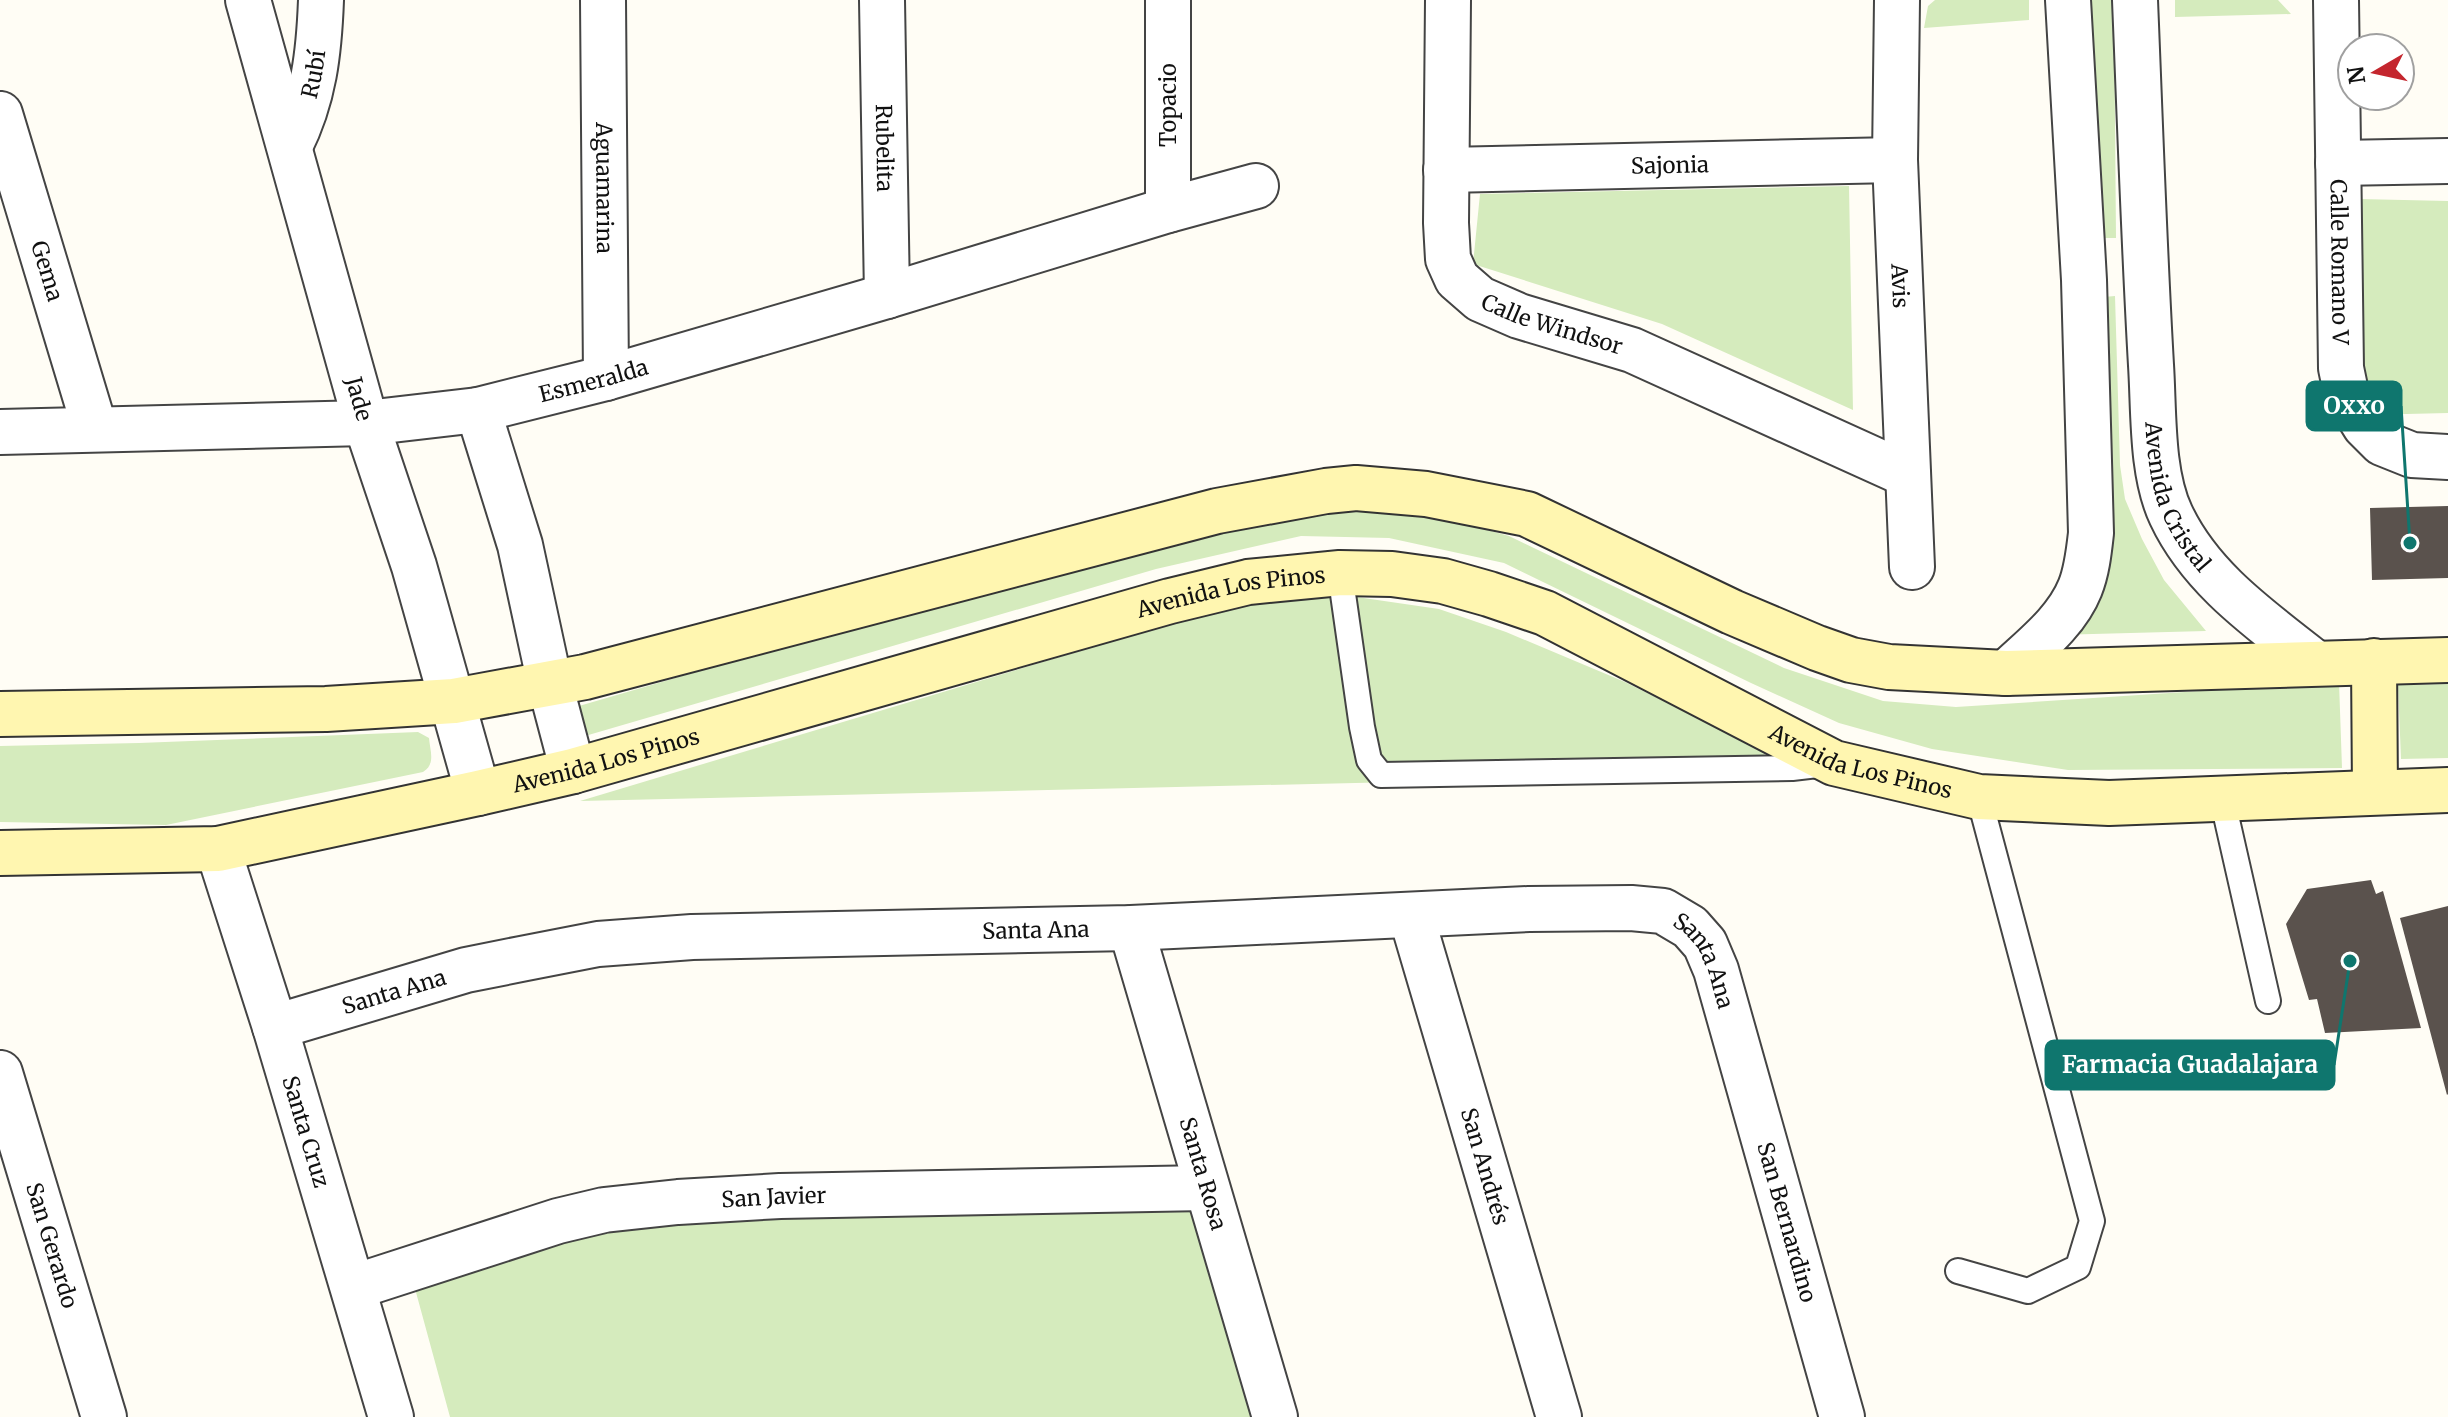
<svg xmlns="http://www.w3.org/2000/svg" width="2448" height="1417" viewBox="0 0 2448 1417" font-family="Merriweather,serif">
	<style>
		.green { fill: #d5ebbd }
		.building { fill: #5a524d }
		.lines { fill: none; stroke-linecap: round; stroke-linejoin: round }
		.lane-casing { stroke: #444; stroke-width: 28 }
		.street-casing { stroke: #444; stroke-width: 48 }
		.secondary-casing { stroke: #333; stroke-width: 48 }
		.lane { stroke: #fff; stroke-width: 24 }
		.street { stroke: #fff; stroke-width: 44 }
		.secondary { stroke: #fff6b0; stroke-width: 44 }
		.labels { text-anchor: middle; stroke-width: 8; stroke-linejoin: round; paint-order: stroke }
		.street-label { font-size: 22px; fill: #111; stroke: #fff }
		.leader { fill: none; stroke: #0f766e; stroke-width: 3 }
		.callout-dot { fill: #0f766e; stroke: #fff; stroke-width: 3 }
		.callout { fill: #0f766e; stroke: #0f766e; stroke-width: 3 }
		.callout-label { font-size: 24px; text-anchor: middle; font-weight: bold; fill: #fff }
	</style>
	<rect width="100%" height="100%" fill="#fffdf5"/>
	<!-- green -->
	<path class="green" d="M1935,0H2029V20L1924,28L1928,6Z
		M2088,0H2114L2116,238H2094Z
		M2175,0H2278L2291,14L2175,17Z
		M1849,186L1853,410L1662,324L1473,264L1480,194Z
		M2359,199L2448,201V413L2365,415Z
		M2115,296L2120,465L2125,499L2142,539L2164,580L2206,631L2055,635L2089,597L2092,298Z
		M1310,507H1405L1509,536L1784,668L1883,701L1956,707L2339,682L2342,768L2068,770L1932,749L1839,723L1751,683L1504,563L1389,538L1301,536L1156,569L585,736L579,706L1157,538Z
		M1343,595L1439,609L1506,632L1625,682L1760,749L1781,773L580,801L1179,621C1232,607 1287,596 1343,595Z
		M2448,684V758L2401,759L2398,685Z
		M418,732L429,738C430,751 436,764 423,772L166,825L0,822V746L139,743Z
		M1192,1212L1251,1417H450L414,1285L654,1216Z"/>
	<!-- building -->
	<path class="building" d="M2448,506V578L2372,580L2370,508Z
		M2371,880L2376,894L2383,891L2421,1028L2325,1033L2317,999L2309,1000L2286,924L2307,889Z
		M2448,906V1094L2447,1095L2400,918Z"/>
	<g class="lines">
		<!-- lane casing -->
		<g class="lane-casing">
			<path id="lane" d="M1340,573L1362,727L1369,760L1381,775L1792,768L1826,764
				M2222,798L2268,1001
				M1958,1271L2028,1291L2078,1267L2092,1221L1979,797"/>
		</g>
		<!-- street casing -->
		<g class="street-casing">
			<g id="street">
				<path id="s1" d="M248,0L366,423L414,566L478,793"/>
				<path id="s2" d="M603,0L606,378"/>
				<path id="s3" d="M882,0L887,296"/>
				<path d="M1168,0V210"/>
				<path id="s4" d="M1448,0L1446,223L1448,259L1457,279L1480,299L1519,316L1632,350L1908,475"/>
				<path id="s5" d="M1897,0L1895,160L1912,567"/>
				<path id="s6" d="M2135,0C2140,122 2144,244 2151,365C2154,411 2151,473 2171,515C2201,579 2261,620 2314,662"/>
				<path id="s7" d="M2336,0L2341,368L2347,397L2365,426L2382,443L2412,455L2448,457"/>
				<path id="s8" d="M0,114L95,429"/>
				<path id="s9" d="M290,146C314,98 319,53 321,0"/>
				<path d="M2338,163L2448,161"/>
				<path id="s10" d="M1446,170L1895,160"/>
				<path d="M478,410L520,545L550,684L573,771"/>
				<path id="s11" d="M0,432L366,423L478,410L606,378L887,296L1168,210L1256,186"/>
				<path d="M2006,673C2032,648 2066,623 2080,588C2087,571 2089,551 2091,533L2084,280L2068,0"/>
				<path id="s12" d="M218,849L275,1027L391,1417"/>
				<path id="s13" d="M1411,915L1559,1417"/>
				<path id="s14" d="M1131,928L1275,1417"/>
				<path id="s15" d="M275,1027L466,970L521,959L598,944L692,937L1131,928L1529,909L1631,908L1663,911L1690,927L1705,944L1716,970L1842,1417"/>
				<path id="s16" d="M0,1073L104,1417"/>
				<path id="s17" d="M354,1287L558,1221L604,1210L678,1202L780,1196L1206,1188"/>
			</g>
		</g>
		<!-- secondary casing -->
		<g class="secondary-casing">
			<g id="secondary">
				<path d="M2374,661L2375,791"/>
				<path d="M0,714L326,709L454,701L585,677L1217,511L1326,491L1356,488L1426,494L1527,514L1732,612L1817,648L1851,660L1889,667L2006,673L2448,660"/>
				<path id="s18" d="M0,853L218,849L478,793L573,771L1170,601L1248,582L1340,573L1392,574L1443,581L1489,594L1545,613L1834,763L1979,797L2109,803L2448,790"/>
			</g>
		</g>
		<!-- lane -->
		<use href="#lane" class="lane"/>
		<!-- street -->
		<use href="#street" class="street"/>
		<!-- secondary -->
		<use href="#secondary" class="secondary"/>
	</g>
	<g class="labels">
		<!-- street labels -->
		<g class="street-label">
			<text dy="8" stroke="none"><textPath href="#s9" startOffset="76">Rubí</textPath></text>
			<text transform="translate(1168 105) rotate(-90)" y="8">Topacio</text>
			<text dy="8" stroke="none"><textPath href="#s3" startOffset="148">Rubelita</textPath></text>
			<text dy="8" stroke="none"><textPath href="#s10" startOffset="224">Sajonia</textPath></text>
			<text dy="8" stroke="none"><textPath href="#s2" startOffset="188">Aguamarina</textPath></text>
			<text dy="8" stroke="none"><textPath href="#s7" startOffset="262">Calle Romano V</textPath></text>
			<text dy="8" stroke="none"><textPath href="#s8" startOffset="164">Gema</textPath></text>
			<text dy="8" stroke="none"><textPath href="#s5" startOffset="286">Avis</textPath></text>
			<text dy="8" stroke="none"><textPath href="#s4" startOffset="388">Calle Windsor</textPath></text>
			<text dy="8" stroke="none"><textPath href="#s11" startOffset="598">Esmeralda</textPath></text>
			<text dy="8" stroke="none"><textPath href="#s1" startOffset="414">Jade</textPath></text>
			<text dy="8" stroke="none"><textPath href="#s6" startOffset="502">Avenida Cristal</textPath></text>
			<text dy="8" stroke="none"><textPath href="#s18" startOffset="1264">Avenida Los Pinos</textPath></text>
			<text dy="8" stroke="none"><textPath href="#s18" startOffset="616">Avenida Los Pinos</textPath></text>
			<text dy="8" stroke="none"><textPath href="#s18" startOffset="1936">Avenida Los Pinos</textPath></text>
			<text dy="8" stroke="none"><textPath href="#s15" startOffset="772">Santa Ana</textPath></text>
			<text dy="8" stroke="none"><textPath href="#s15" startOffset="1468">Santa Ana</textPath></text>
			<text dy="8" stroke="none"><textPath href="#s15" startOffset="124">Santa Ana</textPath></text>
			<text dy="8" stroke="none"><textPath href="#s12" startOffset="296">Santa Cruz</textPath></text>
			<text dy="8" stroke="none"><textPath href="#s13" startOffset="262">San Andrés</textPath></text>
			<text dy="8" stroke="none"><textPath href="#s14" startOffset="256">Santa Rosa</textPath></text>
			<text dy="8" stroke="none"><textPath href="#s17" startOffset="432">San Javier</textPath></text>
			<text dy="8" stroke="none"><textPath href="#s15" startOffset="1744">San Bernardino</textPath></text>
			<text dy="8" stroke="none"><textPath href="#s16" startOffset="180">San Gerardo</textPath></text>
		</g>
	</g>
	<!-- callouts -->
	<path class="leader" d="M2410 543L2401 406M2350 961L2334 1065"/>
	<g class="callout-dot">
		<circle cx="2410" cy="543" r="8"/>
		<circle cx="2350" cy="961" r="8"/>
	</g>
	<g class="callout">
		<rect x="2307" y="382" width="94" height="48" rx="8"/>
		<rect x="2046" y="1041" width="288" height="48" rx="8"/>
	</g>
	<g class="callout-label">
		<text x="2354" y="414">Oxxo</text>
		<text x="2190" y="1073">Farmacia Guadalajara</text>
	</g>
	<!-- north arrow -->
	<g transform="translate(2376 72) rotate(261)"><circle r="38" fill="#ffffff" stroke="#a0a0a0" stroke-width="2"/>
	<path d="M0-6L14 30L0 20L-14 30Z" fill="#c4262e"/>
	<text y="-12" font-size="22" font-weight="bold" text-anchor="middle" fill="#111111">N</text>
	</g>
</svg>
